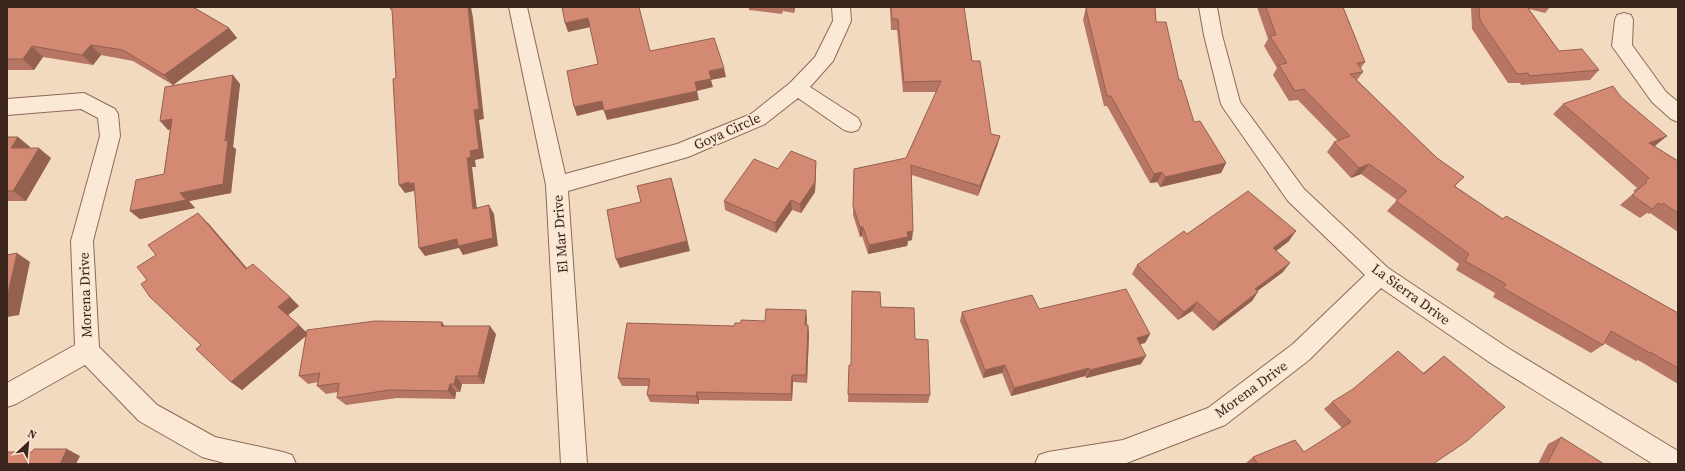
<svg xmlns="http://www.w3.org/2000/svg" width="1685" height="471" viewBox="0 0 1685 471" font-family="'Source Serif 4',serif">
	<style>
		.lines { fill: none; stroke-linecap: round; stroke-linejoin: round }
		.minor-casing { stroke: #8d6956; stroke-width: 2 }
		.minor { fill: #fce9d5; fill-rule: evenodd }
		.wall { fill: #b67663 }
		.shaded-wall { fill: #946050 }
		.building { fill: #d48973; stroke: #946050 }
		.labels { text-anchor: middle; stroke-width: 3; stroke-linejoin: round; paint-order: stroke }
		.street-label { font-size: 14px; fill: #3c251c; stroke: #f9e6d1 }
	</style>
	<rect width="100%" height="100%" fill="#f2dac1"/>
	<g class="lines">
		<!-- minor casing -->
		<g class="minor-casing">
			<path id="minor" d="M509,7H527L565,174L677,144L751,114L790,83L815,57L833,21L832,7H850L851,21L833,61L810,87L858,118L861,124L858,130L851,132L844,130L798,98L765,124L688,157L568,191L587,464H561L546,185Z
				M1199,7H1217L1222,35L1240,102L1304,189L1388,268L1508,348L1678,451V464H1653L1492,364L1381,288L1309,360L1225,425L1124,464H1035L1039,455L1048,452L1123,440L1208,408L1293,344L1365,275L1288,201L1224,109L1221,104L1204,35Z
				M1624,13L1631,15L1633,20L1632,45L1666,92L1678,102V122L1671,119L1652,102L1612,46L1615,20L1617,15Z
				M84,93L115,109L118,114L120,136L93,241L99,347L157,405L215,437L283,452L292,455L296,464H228L202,457L139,421L85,365L16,404L7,407V383L75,345L71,241L100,136L98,118L81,109L7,115V99Z"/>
		</g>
		<!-- minor -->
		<use href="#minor" class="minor"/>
	</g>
	<!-- wall -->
	<path class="wall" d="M7,7L229,28L237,38L173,85L240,84L233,147L236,149L231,193L189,201L195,208L140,219L130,211L164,174L170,129L168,130L173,85L133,61L101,55L93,65L43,57L34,70H7Z
		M749,7H795L794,13L783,11L782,14L749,10Z
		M890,7H964L972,61L991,134L1000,136L997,146L978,196L912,175V240L908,241L907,246L868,254L862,236L860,237L853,215L854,169L906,158L937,92H903L897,30H891Z
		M1086,7H1155L1156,22L1179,80L1194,122L1226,163L1221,173L1160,187L1157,182L1150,183L1107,106H1104L1083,20Z
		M1257,7H1343L1365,62L1360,69L1363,72L1357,80L1437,158L1464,177L1455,186L1503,219L1506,216L1678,313V384L1638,360L1636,361L1604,343L1603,345L1591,353L1493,297L1495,293L1456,270L1459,264L1387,211L1397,200L1361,174L1351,178L1327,152L1334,142L1338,141L1298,100L1289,101L1273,75L1277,68L1264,46L1268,39Z
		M1471,7H1550L1545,13L1529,9L1559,51L1599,70L1590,80L1521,85L1520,83H1508L1472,29Z
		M1563,104L1654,146L1678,161V232L1650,213L1649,214L1647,213L1640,218L1620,205L1635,192L1633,191L1637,188L1553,114Z
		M7,137H18L30,147L29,148L51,158L26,201H7Z
		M816,161V171L815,192L801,213L792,210L776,233L725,210L724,201L778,169Z
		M208,223L247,268L290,297L299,306L288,315L306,332L445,326L496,334L484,384H462L460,392H456L455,399L397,398L346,405L337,398L338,392L326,394L317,386L318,382L308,384L299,376L306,336L242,390L231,382L147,280L156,255Z
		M1187,234L1289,241L1276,251L1283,272L1257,291L1252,301L1213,331L1192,311L1178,320L1132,274L1137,265Z
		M881,307L915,339L930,395L928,403L848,402L849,365H851Z
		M1039,309L1150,334L1145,343L1140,344L1141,364L1086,378L1085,376L1011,396L1002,373L983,378L960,321L962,312Z
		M807,318L806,325L809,333L807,383L793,382L792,401L699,400V404L650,402L647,395L648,386H622L618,378L741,323L765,321Z
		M1444,356L1433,464H1247L1246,463L1253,457L1304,452L1342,428L1324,409L1332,402L1423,373Z
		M1561,437L1604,464H1538L1548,444Z"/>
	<!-- shaded-wall -->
	<path class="shaded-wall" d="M468,7H471L473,18L484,119L479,120L484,158L475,160L476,167H472L478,218L473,209L467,158L470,151Z
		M793,7H795L794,13Z
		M588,18L591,27L568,32L565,23Z
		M229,28L237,38L173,85L164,75Z
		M91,45L101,55L93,65L82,55Z
		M32,46L43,57L34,70L23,59Z
		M724,68L726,77L711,80L713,87L697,91L695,82L709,71Z
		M233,75L240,84L233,147L236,149L231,193L189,201L195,208L140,219L130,211L180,193L225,141Z
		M697,91L699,100L607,120L604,111Z
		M602,101L605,109L577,116L574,107Z
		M172,119L181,128L168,130L160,121Z
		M1000,136L997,146L978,196L980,186Z
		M1667,136L1655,146L1638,153L1649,143Z
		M18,137L30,147L23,158L11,148Z
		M39,148L51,158L26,201L13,191Z
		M816,161V171L815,192L801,213L800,204Z
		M1226,163L1221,173L1160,187L1165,177Z
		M1369,164L1361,174L1351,178L1359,168Z
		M1162,172L1157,182L1150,183L1154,174Z
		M409,182L414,183L415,193L414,191L405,193L399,185Z
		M674,188L690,251L620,268L616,259Z
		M791,200L792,210L776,233L775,223Z
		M489,205L494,214L498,246L463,255L459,248L425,256L419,248Z
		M198,213L208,223L255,278L246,269Z
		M860,227H863L862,236L860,237Z
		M913,231L912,240L908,241L907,246L868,254L869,245L907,232Z
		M1296,231L1289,241L1267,258L1273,248Z
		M17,253L30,262L19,315L7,317V298Z
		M1290,263L1283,272L1248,298L1255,289Z
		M1258,292L1252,301L1213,331L1219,322Z
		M290,297L299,306L287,316L278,307Z
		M1197,302L1192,311L1178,320L1184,312Z
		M806,310L807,318L806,333L805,325Z
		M442,322L448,331L441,326Z
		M299,325L308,334L242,390L231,382Z
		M808,325L809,333L807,383L806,375Z
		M490,326L496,334L484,384L478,376Z
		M1150,334L1145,343L1132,346L1137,338Z
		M1146,356L1141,364L1086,378L1090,370Z
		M1005,365L1002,373L983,378L985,370Z
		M1089,368L1085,376L1011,396L1014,388Z
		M792,375L793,382L792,401L791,394Z
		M456,376L462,384L460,392L454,384Z
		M450,384L456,392L455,399L448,391Z
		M697,392L699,400V404L696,396Z
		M67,449L80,456L76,464H60Z"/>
	<!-- building -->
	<path class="building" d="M7,7H193L229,28L164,75L123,50L91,45L82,55L32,46L23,59H7Z
		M390,7H468L479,109L474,110L479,149L470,151L471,157L467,158L473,209L489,205L493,238L458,246L457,239L419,248L414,183L409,184V182L399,185L393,79L396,78L392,10H391Z
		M562,7H639L650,51L714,38L724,68L709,71L711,79L695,82L697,91L604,111L602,101L574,107L567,71L598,64L588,18L565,23Z
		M891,7H964L972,61H980L991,134L1000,136L980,186L911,165L913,231L907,232L908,237L869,245L863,227H860L853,206L854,169L906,158L941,81L904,82L898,19H892Z
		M1087,7H1155L1156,22H1166L1179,80H1181L1194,122L1200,121L1226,163L1165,177L1162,172L1154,174L1111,96H1107L1086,9Z
		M1266,7H1343L1365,62L1357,63L1363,72L1350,74L1437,158L1464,177L1454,186L1503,219L1506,216L1678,313V368L1650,352V353L1611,331L1603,345L1503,288L1506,284L1465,261L1469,254L1396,201L1407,191L1369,164L1359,168L1334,142L1350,136L1304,89L1295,91L1279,65L1287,63L1270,36L1276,35Z
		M1479,7H1527L1559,51L1582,49L1599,70L1529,76L1528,73L1517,74L1480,20Z
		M233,75L225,141L228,140L223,184L180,193L186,200L130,211L136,180L164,174L172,119L160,121L165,87Z
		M1613,86L1621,97L1667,136L1649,143L1678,161V213L1663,203L1661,205L1658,203L1652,209L1632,195L1647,182L1645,181L1649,178L1563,104Z
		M7,137H18L11,148H39L13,191H7Z
		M791,151L816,161L815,182L800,204L791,200L775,223L724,201L754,159L778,169Z
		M671,178L687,241L616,259L607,210L641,202L637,186Z
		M1248,191L1296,231L1273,248L1290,263L1255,289L1258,292L1219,322L1197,302L1184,312L1137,265L1184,231L1187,234Z
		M198,213L246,269L253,264L290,297L278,307L299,325L231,382L196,349L201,345L150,297L141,284L147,280L137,267L156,255L148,245Z
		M17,253L7,298V255Z
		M1126,289L1150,334L1137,338L1146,356L1090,370L1089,368L1014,388L1005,365L985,370L962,312L1032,295L1039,309Z
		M852,291L880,292L881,307L914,308L915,339L928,340L930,395L848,394L849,365H851Z
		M766,309L806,310L805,325H808L806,375H792L791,394L697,392L696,396L647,395L650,379L618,378L627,323L734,326L735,323H741V320L765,321Z
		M375,321L442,322L441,326H490L478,376H456L454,384H450L448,391L389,390L337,398L339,383L317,386L320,373L299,376L307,330Z
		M1398,351L1424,374L1444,356L1505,407L1467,441L1433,464H1258L1253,457L1295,440L1304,452L1351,422L1332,402L1353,389Z
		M1561,437L1604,464H1547Z
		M34,449H67L60,464H7V452H32Z"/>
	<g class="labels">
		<!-- street labels -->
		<g class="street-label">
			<text transform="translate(727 131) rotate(-24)" y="5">Goya Circle</text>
			<text transform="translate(560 234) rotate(-94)" y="5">El Mar Drive</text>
			<text transform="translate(1411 294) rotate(36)" y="5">La Sierra Drive</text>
			<text transform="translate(85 295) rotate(-92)" y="5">Morena Drive</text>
			<text transform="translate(1251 389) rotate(-36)" y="5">Morena Drive</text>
		</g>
	</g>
	<!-- border -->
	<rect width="1685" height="471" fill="none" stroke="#3c251c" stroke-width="16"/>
	<!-- north arrow -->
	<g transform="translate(28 443) rotate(26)" stroke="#f9e6d1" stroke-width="3" paint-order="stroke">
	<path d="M0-3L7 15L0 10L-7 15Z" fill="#3c251c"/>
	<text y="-6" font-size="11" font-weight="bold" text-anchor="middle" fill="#3c251c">N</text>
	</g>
</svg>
